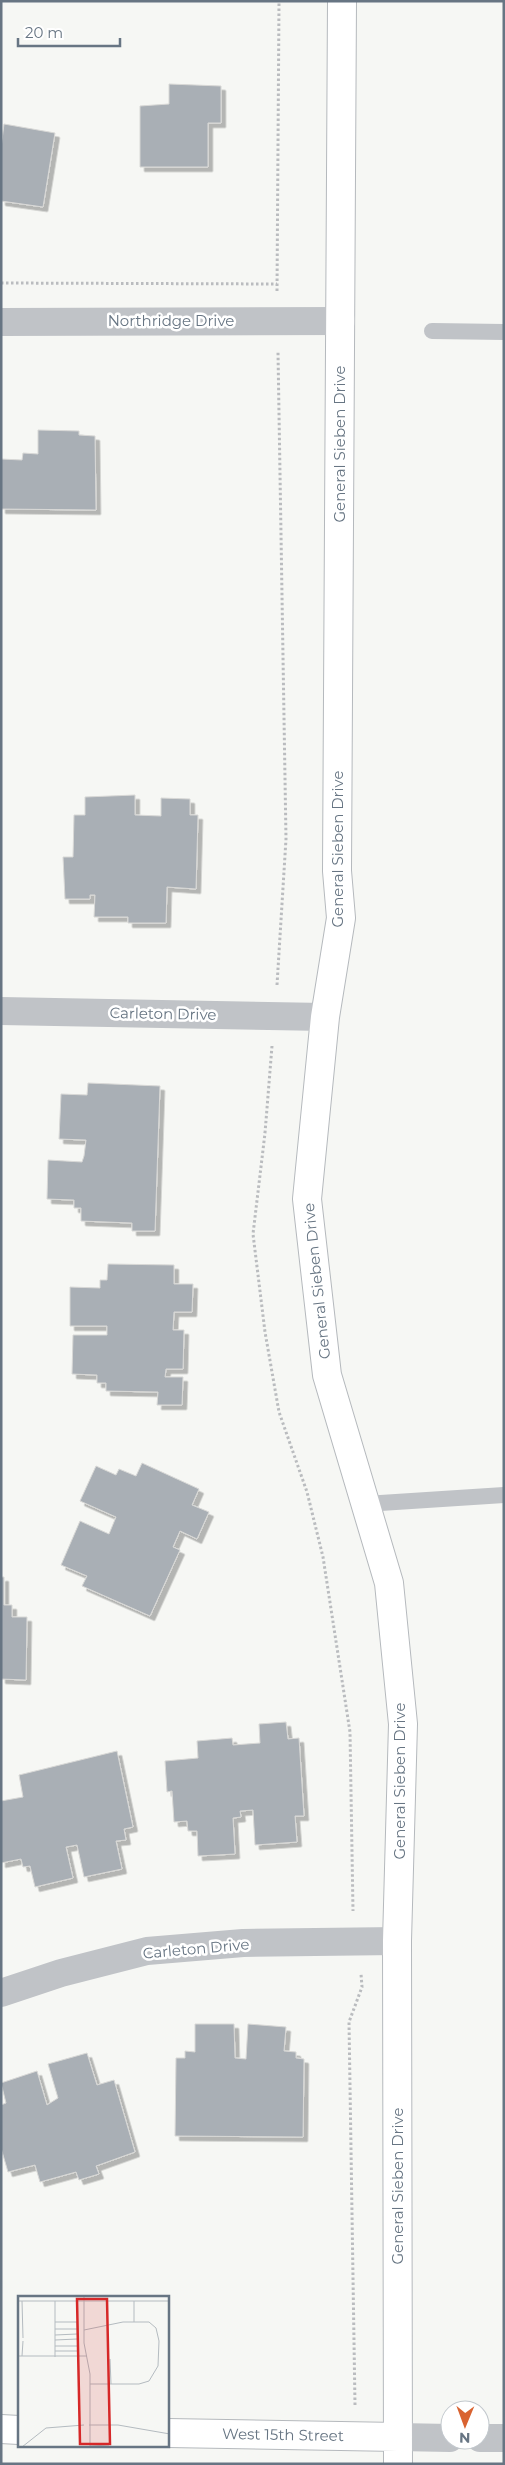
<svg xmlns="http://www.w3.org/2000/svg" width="505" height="2465" viewBox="0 0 505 2465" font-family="Montserrat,sans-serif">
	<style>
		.building { fill: #a9afb5; stroke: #d8d8d6; filter: url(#shadow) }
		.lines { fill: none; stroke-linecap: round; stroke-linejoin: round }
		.secondary-casing { stroke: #b5b9bd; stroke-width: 30 }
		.path { stroke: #babcbf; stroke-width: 3; stroke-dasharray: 2.5 2.5; stroke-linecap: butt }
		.lane { stroke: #c0c3c7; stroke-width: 16 }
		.street { stroke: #c0c3c7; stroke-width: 28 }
		.secondary { stroke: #fff; stroke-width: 28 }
		.labels { text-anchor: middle; stroke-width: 5; stroke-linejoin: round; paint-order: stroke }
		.street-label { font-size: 15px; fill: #677583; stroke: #fff }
		.inset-road { fill: none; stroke: #b4bbc0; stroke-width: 1 }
		.view { fill: #d62828; fill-opacity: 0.15; stroke: #d62828; stroke-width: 2.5 }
		.inset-edge { fill: none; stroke: #677583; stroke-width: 2.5 }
	</style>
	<defs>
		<filter id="shadow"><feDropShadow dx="4.5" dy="4.5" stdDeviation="0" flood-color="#0004"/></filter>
	</defs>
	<rect width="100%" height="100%" fill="#f6f7f4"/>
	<!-- building -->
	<path class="building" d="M169,84L221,86V123H208V167H140V106L169,104Z
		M4,124L55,133L43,207L1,201V148Z
		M38,430L79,431V435L95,436L96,510L1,509V459L22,460L23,453L38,454Z
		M135,795V815L161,816V798L190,799V815H198L196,889L167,887L166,923H128V917H94L95,895H90V899H65L63,857H73L74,815H85V797Z
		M88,1083L160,1086L155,1231H132V1223L81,1221V1208H74V1200L47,1199L48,1160L82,1162L84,1156L86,1140L59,1139L61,1094L87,1095Z
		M108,1264L174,1265V1284H193L192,1312H174L173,1330H184L183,1369H166L165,1377H183L182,1405H157L158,1392L106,1391V1383H97V1375L72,1374L73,1335H107V1326H70V1287L100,1288V1280H107Z
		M142,1463L199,1489L192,1505L209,1512L197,1539L180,1531L173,1547L180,1550L150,1616L82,1586L87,1576L61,1565L80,1521L109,1534L116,1517L80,1501L96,1466L116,1475L119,1469L136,1476Z
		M1,1577H4V1605H12V1617H27L26,1680L1,1679Z
		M286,1722L288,1739L299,1738L304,1816H295L297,1842L255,1845L253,1810L240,1811L241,1817L233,1818L235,1854L198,1856L197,1831H188L187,1821L174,1822L172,1791L167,1792L165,1761L198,1758L197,1741L232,1738L233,1745L260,1743L259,1724Z
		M117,1751L133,1827L124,1829L126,1840L116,1841L122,1869L84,1877L77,1845L66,1847L73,1878L35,1887L30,1866L23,1867L21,1859L1,1863V1801L23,1797L19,1775Z
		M195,2024H234L235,2058L246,2059L248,2024L286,2027L284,2051L296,2052V2058L304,2059L303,2137L175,2136L176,2058H185V2051L195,2052Z
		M87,2053L97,2085L114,2080L135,2152L96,2166L99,2174L79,2180L76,2172L40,2182L35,2165L8,2172L1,2148V2105L6,2103L1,2083L37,2071L47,2105L58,2098L48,2064Z"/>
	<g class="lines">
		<!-- secondary casing -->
		<g class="secondary-casing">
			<path id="secondary" d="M342,1L337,871L341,918L325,1017L307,1199L327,1375L389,1583L403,1724L397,1941L398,2464
				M1,2429L19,2430
				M168,2433L398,2437"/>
		</g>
		<!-- path -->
		<path class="path" d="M1,283L277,284
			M277,291L279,1
			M277,985L286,839L278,352
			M272,1046L265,1133L253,1234L265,1332L279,1412L307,1492L323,1557L350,1732L353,1911
			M355,2405L349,2022L362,1987L361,1974"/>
		<!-- lane -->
		<path class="lane" d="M432,331L504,332
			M365,1504L504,1495"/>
		<!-- street -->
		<path class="street" d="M1,322L341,321
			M1,1011L325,1017
			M1,1993L61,1973L147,1951L243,1943L397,1941
			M398,2437L450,2438
			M480,2438H504"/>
		<!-- secondary -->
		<use href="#secondary" class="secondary"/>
	</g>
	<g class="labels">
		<!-- street labels -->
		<g class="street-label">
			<text x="171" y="326">Northridge Drive</text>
			<text transform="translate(340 444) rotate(-90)" y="5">General Sieben Drive</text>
			<text transform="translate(338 849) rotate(-90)" y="5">General Sieben Drive</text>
			<text transform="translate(163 1014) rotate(1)" y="5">Carleton Drive</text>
			<text transform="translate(317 1281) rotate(-96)" y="5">General Sieben Drive</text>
			<text transform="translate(400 1781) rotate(-90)" y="5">General Sieben Drive</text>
			<text transform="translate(196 1949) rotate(-5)" y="5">Carleton Drive</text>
			<text transform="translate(398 2186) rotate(-90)" y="5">General Sieben Drive</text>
			<text transform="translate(283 2435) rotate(1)" y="5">West 15th Street</text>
		</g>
	</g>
	<!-- overview -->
	<g transform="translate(18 2296)">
		<rect width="151" height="151" fill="#f6f7f4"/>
		<path class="inset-road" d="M66,0V47L72,78V151M0,5H152M4,5L5,42M37,5V61M37,26H59L60,61M116,26V5M37,33H59M66,34L105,26H131L138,32L141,45L140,70L131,85L121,88H72M37,39L59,38M37,44L59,43M37,50H59M37,55H60M0,60H4L5,45M4,60H69M92,63L93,88M71,129H100L152,138M72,150L91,149M4,151L28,132L66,129"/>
		<path class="view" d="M59,3H89L92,148H62Z"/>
		<rect width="151" height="151" class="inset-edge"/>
	</g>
	<!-- border -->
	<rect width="505" height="2465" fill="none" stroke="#677583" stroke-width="5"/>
	<!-- north arrow -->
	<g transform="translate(465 2425) rotate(181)"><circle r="24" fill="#ffffff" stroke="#c2c8cd"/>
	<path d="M0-4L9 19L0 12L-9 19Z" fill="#d96331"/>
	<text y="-8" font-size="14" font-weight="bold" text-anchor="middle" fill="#677583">N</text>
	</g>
	<!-- scale -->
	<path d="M18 38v8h102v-8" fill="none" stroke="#677583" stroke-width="2.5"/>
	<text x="25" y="38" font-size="15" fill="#677583" stroke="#ffffff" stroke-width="4" paint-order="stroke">20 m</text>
</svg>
